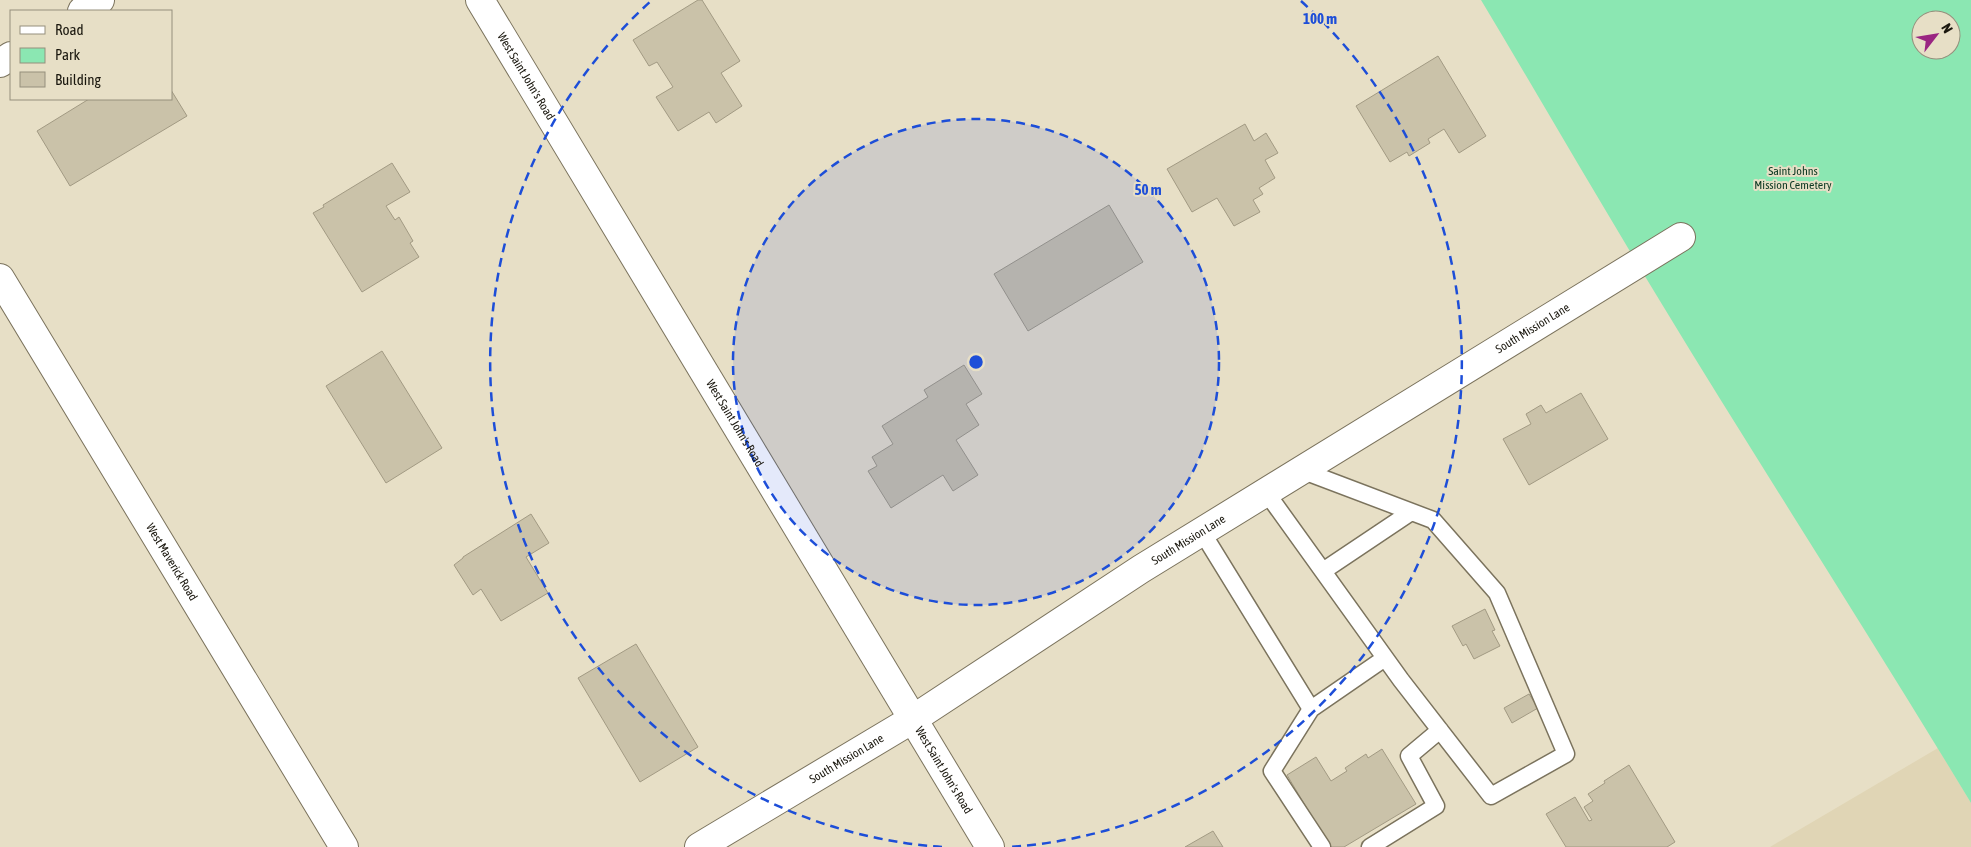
<svg xmlns="http://www.w3.org/2000/svg" width="1971" height="847" viewBox="0 0 1971 847" font-family="'Asap Condensed',sans-serif">
	<style>
		.built { fill: #e0d5b5 }
		.green { fill: #8be7b2; fill-rule: evenodd }
		.building { fill: #cac2a9; stroke: #a29a83 }
		.lines { fill: none; stroke-linecap: round; stroke-linejoin: round }
		.lane-casing { stroke: #7b735d; stroke-width: 19 }
		.street-casing { stroke: #7b735d; stroke-width: 30 }
		.secondary-casing { stroke: #7b735d; stroke-width: 30 }
		.lane { stroke: #fff; stroke-width: 16 }
		.street { stroke: #fff; stroke-width: 28 }
		.secondary { stroke: #fff; stroke-width: 28 }
		.ring { fill: none; stroke: #1d4ed8; stroke-width: 2.5; stroke-dasharray: 9 6 }
		.labels { text-anchor: middle; stroke-width: 4; stroke-linejoin: round; paint-order: stroke }
		.street-label { font-size: 12px; fill: #1a170e; stroke: #e7dfc6 }
		.park-label { font-size: 12px; fill: #0c3923; stroke: #e7dfc6 }
		.centre { fill: #1d4ed8; stroke: #e7dfc6; stroke-width: 2.5 }
		.ring-label { font-size: 15px; text-anchor: middle; font-weight: bold; fill: #1d4ed8; stroke: #e7dfc6; stroke-width: 4; stroke-linejoin: round; paint-order: stroke }
	</style>
	<rect width="100%" height="100%" fill="#e7dfc6"/>
	<!-- built -->
	<path class="built" d="M1938,748L1971,803V847H1770Z"/>
	<!-- green -->
	<path class="green" d="M1481,0H1971V803C1869,634 1762,469 1660,301C1599,201 1541,100 1481,0ZM1921,20H1951V50H1921Z"/>
	<!-- building -->
	<path class="building" d="M698,0H702L740,61L721,73L742,106L716,123L709,112L678,131L656,97L673,87L657,62L649,66L633,40Z
		M1438,56L1486,136L1459,153L1444,129L1428,139L1430,143L1409,156L1407,152L1390,162L1356,106Z
		M171,90L187,116L70,186L37,131L89,99H171Z
		M1245,124L1254,141L1266,133L1278,153L1265,160L1275,178L1259,188L1263,194L1253,200L1260,212L1234,226L1217,198L1192,212L1167,169Z
		M392,163L410,192L386,206L395,220L399,217L413,241L410,243L419,257L362,292L313,213L324,207L323,205Z
		M1109,205L1143,262L1028,331L994,274Z
		M382,351L442,448L386,483L326,386Z
		M964,365L982,394L966,404L979,425L956,440L978,475L953,491L943,475L891,508L868,471L877,466L872,457L893,444L882,426L928,397L924,390Z
		M1581,393L1608,439L1529,485L1503,439L1531,424L1526,414L1541,405L1546,413Z
		M531,514L549,543L526,557L548,593L501,621L481,589L473,595L454,565L463,558V557Z
		M1485,609L1495,630L1492,631L1500,646L1474,659L1466,644L1463,646L1452,626Z
		M636,644L698,747L640,782L578,678Z
		M1529,694L1538,708L1512,723L1504,708Z
		M1382,749L1416,804L1344,847H1330L1287,775L1316,757L1331,781L1347,771L1345,768L1366,754L1368,758Z
		M1629,765L1675,842L1667,847H1566L1546,814L1575,797L1589,821L1592,820L1584,807L1593,801L1588,794L1605,783L1604,781Z
		M1213,831L1223,847H1185Z"/>
	<g class="lines">
		<!-- lane casing -->
		<g class="lane-casing">
			<path id="lane" d="M1266,492L1401,680L1491,796L1566,754L1497,593L1433,520L1301,470
				M1202,532L1311,709L1385,658
				M1323,571L1411,512
				M1311,709L1272,771L1322,847
				M1370,847L1436,806L1409,756L1440,730"/>
		</g>
		<!-- street casing -->
		<g class="street-casing">
			<g id="street">
				<path d="M82,11L100,0"/>
				<path d="M0,63L11,56"/>
				<path id="s1" d="M0,278L344,847"/>
				<path id="s2" d="M699,847L913,719L1141,569L1681,237"/>
			</g>
		</g>
		<!-- secondary casing -->
		<g class="secondary-casing">
			<g id="secondary">
				<path id="s3" d="M480,0L990,847"/>
			</g>
		</g>
		<!-- lane -->
		<use href="#lane" class="lane"/>
		<!-- street -->
		<use href="#street" class="street"/>
		<!-- secondary -->
		<use href="#secondary" class="secondary"/>
	</g>
	<!-- distance rings -->
	<circle cx="976" cy="362" r="243" fill="#1d4ed8" fill-opacity=".12"/>
	<g class="ring">
		<circle cx="976" cy="362" r="243"/>
		<path d="M942 847A486 486 0 0 1 651 1M1301 1A486 486 0 0 1 1010 847"/>
	</g>
	<g class="labels">
		<!-- street labels -->
		<g class="street-label">
			<text dy="4" stroke="none"><textPath href="#s3" startOffset="89">West Saint John's Road</textPath></text>
			<text dy="4" stroke="none"><textPath href="#s2" startOffset="982">South Mission Lane</textPath></text>
			<text dy="4" stroke="none"><textPath href="#s3" startOffset="494">West Saint John's Road</textPath></text>
			<text dy="4" stroke="none"><textPath href="#s2" startOffset="578">South Mission Lane</textPath></text>
			<text dy="4" stroke="none"><textPath href="#s1" startOffset="332">West Maverick Road</textPath></text>
			<text dy="4" stroke="none"><textPath href="#s2" startOffset="172">South Mission Lane</textPath></text>
			<text dy="4" stroke="none"><textPath href="#s3" startOffset="899">West Saint John's Road</textPath></text>
		</g>
		<!-- park labels -->
		<g class="park-label">
			<text x="1793" y="175">Saint Johns<tspan x="1793" dy="14">Mission Cemetery</tspan></text>
		</g>
	</g>
	<circle cx="976" cy="362" r="8" class="centre"/>
	<g class="ring-label">
		<text x="1320" y="24">100 m</text>
		<text x="1148" y="195">50 m</text>
	</g>
	<!-- legend -->
	<rect x="10" y="10" width="162" height="90" fill="#e7dfc6" stroke="#958f7c"/>
	<rect x="20" y="26" width="25" height="8" fill="#ffffff" stroke="#958f7c"/>
	<text x="55" y="35" font-size="15" fill="#1a170e">Road</text>
	<rect x="20" y="48" width="25" height="15" fill="#8be7b2" stroke="#958f7c"/>
	<text x="55" y="60" font-size="15" fill="#1a170e">Park</text>
	<rect x="20" y="72" width="25" height="15" fill="#cac2a9" stroke="#958f7c"/>
	<text x="55" y="85" font-size="15" fill="#1a170e">Building</text>
	<!-- north arrow -->
	<g transform="translate(1936 35) rotate(59)"><circle r="24" fill="#e7dfc6" stroke="#958f7c"/>
	<path d="M0-4L9 19L0 12L-9 19Z" fill="#9a2682"/>
	<text y="-8" font-size="14" font-weight="bold" text-anchor="middle" fill="#1a170e">N</text>
	</g>
</svg>
